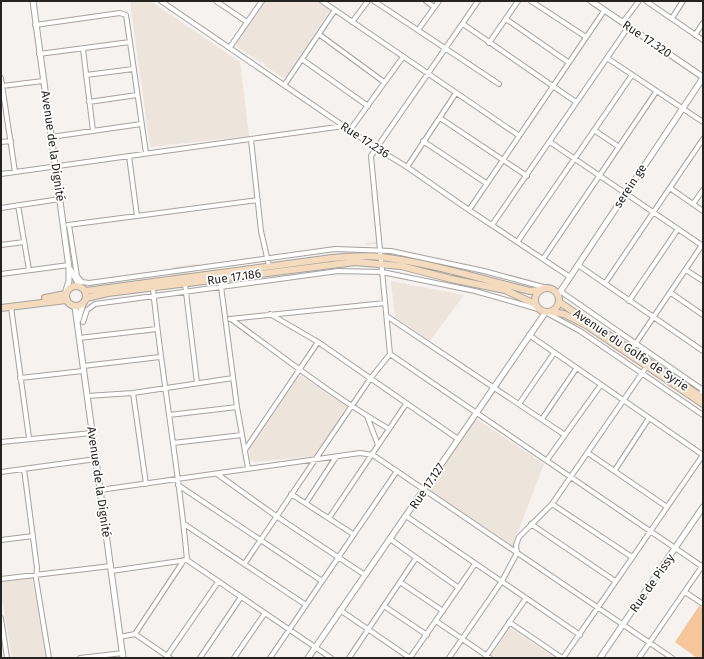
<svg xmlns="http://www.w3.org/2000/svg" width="704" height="659" viewBox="0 0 704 659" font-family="'Fira Sans',sans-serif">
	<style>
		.built { fill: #ede4db }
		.green { fill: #f6c69a }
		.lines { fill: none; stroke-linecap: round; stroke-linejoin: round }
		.minor-casing { stroke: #a5a29f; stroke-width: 6 }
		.tertiary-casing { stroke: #a5a29f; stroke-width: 7 }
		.secondary-casing { stroke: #a5a29f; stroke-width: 8 }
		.minor { stroke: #fff; stroke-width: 4 }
		.tertiary { stroke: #fff; stroke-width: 5 }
		.secondary { stroke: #f4dbbe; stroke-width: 6 }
		.labels { text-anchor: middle; stroke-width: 3.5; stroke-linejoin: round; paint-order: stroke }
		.street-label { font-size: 12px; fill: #252423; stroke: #fff }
	</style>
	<rect width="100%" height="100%" fill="#f5f2ef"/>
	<!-- built -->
	<path class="built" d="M130,1H150L240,62L249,136L150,147Z
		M264,1H316L330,10L286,77L283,78L265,66L263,62H260L236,46V43Z
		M371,193H374L379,241L376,244L366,245L365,243L375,242L376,240Z
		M195,264L200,265L201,268L189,273L190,277H174L172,267Z
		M391,281L464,295L430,341L395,317Z
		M300,375L347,406L317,456L254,462L250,459L249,446Z
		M475,418L544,464L512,547L428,492Z
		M32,578L46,657L12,658L1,594V582Z
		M510,628L556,658H495L492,654Z"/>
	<!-- green -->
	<path class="green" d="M699,606L703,608V658H697L675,642Z"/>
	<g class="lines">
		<!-- minor casing -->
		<g class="minor-casing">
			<path id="minor" d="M161,1L376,148L407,167L469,210L570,277
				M216,1L247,22
				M322,1L518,135
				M374,1L499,84
				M426,1L434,7
				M531,1L586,37
				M646,1L703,40
				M672,18L683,1
				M506,19L568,62
				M352,22L368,1
				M623,22L639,1
				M463,24L576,102
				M35,25L120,13L126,15L146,153
				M418,30L439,1
				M320,35L384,82
				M695,35L703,23
				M489,43L518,1
				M230,47L262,1
				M83,49L93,131
				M39,54L130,42
				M607,58L703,122
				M303,60L368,106
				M86,75L133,69
				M1,78L15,172
				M285,84L335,10
				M2,86L43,81
				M89,102L137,95
				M440,118L527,176
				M350,130L403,57
				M594,130L619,147
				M51,137L141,124
				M251,140L261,231L269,266
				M423,141L486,183
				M1,142L11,141
				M550,142L703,246
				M129,156L137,216
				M407,167L456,93
				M1,174L344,126
				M670,188L703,211
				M693,204L703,190
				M18,205L29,270
				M1,208L60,199
				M469,210L604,11
				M68,225L258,200
				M69,225L77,276L82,282L89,283L335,249L391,251L484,271L547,288
				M492,225L629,26
				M518,241L632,75
				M1,245L24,242
				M543,259L656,92
				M578,265L703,351
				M686,270L703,281
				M1,274L69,265
				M220,279L237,407L248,468
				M606,282L703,139
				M185,284L197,383
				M153,289C162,379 179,469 187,560
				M560,291L703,390L699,396
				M671,293L703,315
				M629,301L678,229
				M11,307L29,438
				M547,313L580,331L703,415
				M270,314L318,342L458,439
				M388,317L565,435
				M230,319L385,303
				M231,319C283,357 334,397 389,429
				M83,322L87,310L95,304L338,271L382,272L475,291L538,309
				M529,335L703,455
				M79,338L157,329
				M632,349L702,245
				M390,354L703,567
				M83,366L160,357
				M20,378L83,371
				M133,393L146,484
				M87,396L133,393L233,378
				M519,404L554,353
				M169,415L237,407
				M367,416L378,445
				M542,419L576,369
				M1,442L92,433
				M173,443L242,435
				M245,450L318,342
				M588,453L667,507
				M547,460L600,386
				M24,469L37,568L36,579L49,658
				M615,470L649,418
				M1,472L96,459
				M217,474L276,516L365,575
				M178,485L322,581
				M100,490L360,453L373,455L672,658
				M291,494L353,534
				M306,503L336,457
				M552,504L632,557
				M406,516L580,635
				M329,518L406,404
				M184,524L306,605
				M531,524L615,581
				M390,539L459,588
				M1,540L33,536
				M245,563L370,379L390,354L371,156L478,1
				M111,571L187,560L331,658
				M1,579L111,566
				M400,582L443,611
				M685,592L703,604
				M384,606L427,635
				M340,610L410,658
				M1,618L7,658
				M436,621L490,658
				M509,622L562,658
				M135,634L170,658
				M120,637L135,634L184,560
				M80,658L123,653
				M167,658V656L218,582
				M200,658L241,597
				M234,658L265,613
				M270,658L397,471
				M349,658L416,558
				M410,658L475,564
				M449,658L502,581L517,553L516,545L519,537L552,504L647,366
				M485,658L526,598
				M563,658L703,455
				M639,658L703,565"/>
		</g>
		<!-- tertiary casing -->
		<g class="tertiary-casing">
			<path id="tertiary" d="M33,1L69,268V281L66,290
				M591,1L703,77
				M70,269L80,286
				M558,295L703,78
				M75,307L123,658
				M78,320L83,304
				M308,658L545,313
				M600,658L703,507"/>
		</g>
		<!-- secondary casing -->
		<g class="secondary-casing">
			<path id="secondary" d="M66 296a10 10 0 1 1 20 0a10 10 0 1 1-20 0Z
				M535 300a12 12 0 1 1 24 0a12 12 0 1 1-24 0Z
				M86,291L332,258C348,257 365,255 381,257C431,263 481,279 530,291L541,290
				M45,298L65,294
				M86,298L108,293L355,262L401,266L451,279L505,290L535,304
				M559,302L703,398
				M1,308L66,300
				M552,312L564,314L586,325L703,404"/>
		</g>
		<!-- minor -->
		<use href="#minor" class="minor"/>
		<!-- tertiary -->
		<use href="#tertiary" class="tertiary"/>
		<!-- secondary -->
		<use href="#secondary" class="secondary"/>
	</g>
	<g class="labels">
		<!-- street labels -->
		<g class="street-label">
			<text transform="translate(647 39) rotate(34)" y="4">Rue 17.320</text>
			<text transform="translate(365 140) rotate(33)" y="4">Rue 17.236</text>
			<text transform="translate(53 146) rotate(82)" y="4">Avenue de la Dignité</text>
			<text transform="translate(630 186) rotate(-57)" y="4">serein ge</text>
			<text transform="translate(234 277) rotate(-8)" y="4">Rue 17.186</text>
			<text transform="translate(631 350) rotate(34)" y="4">Avenue du Golfe de Syrie</text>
			<text transform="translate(99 482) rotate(82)" y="4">Avenue de la Dignité</text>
			<text transform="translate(427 486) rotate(-56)" y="4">Rue 17.127</text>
			<text transform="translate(652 583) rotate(-55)" y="4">Rue de Pissy</text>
		</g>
	</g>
	<!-- border -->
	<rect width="704" height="659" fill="none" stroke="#252423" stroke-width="4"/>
</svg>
